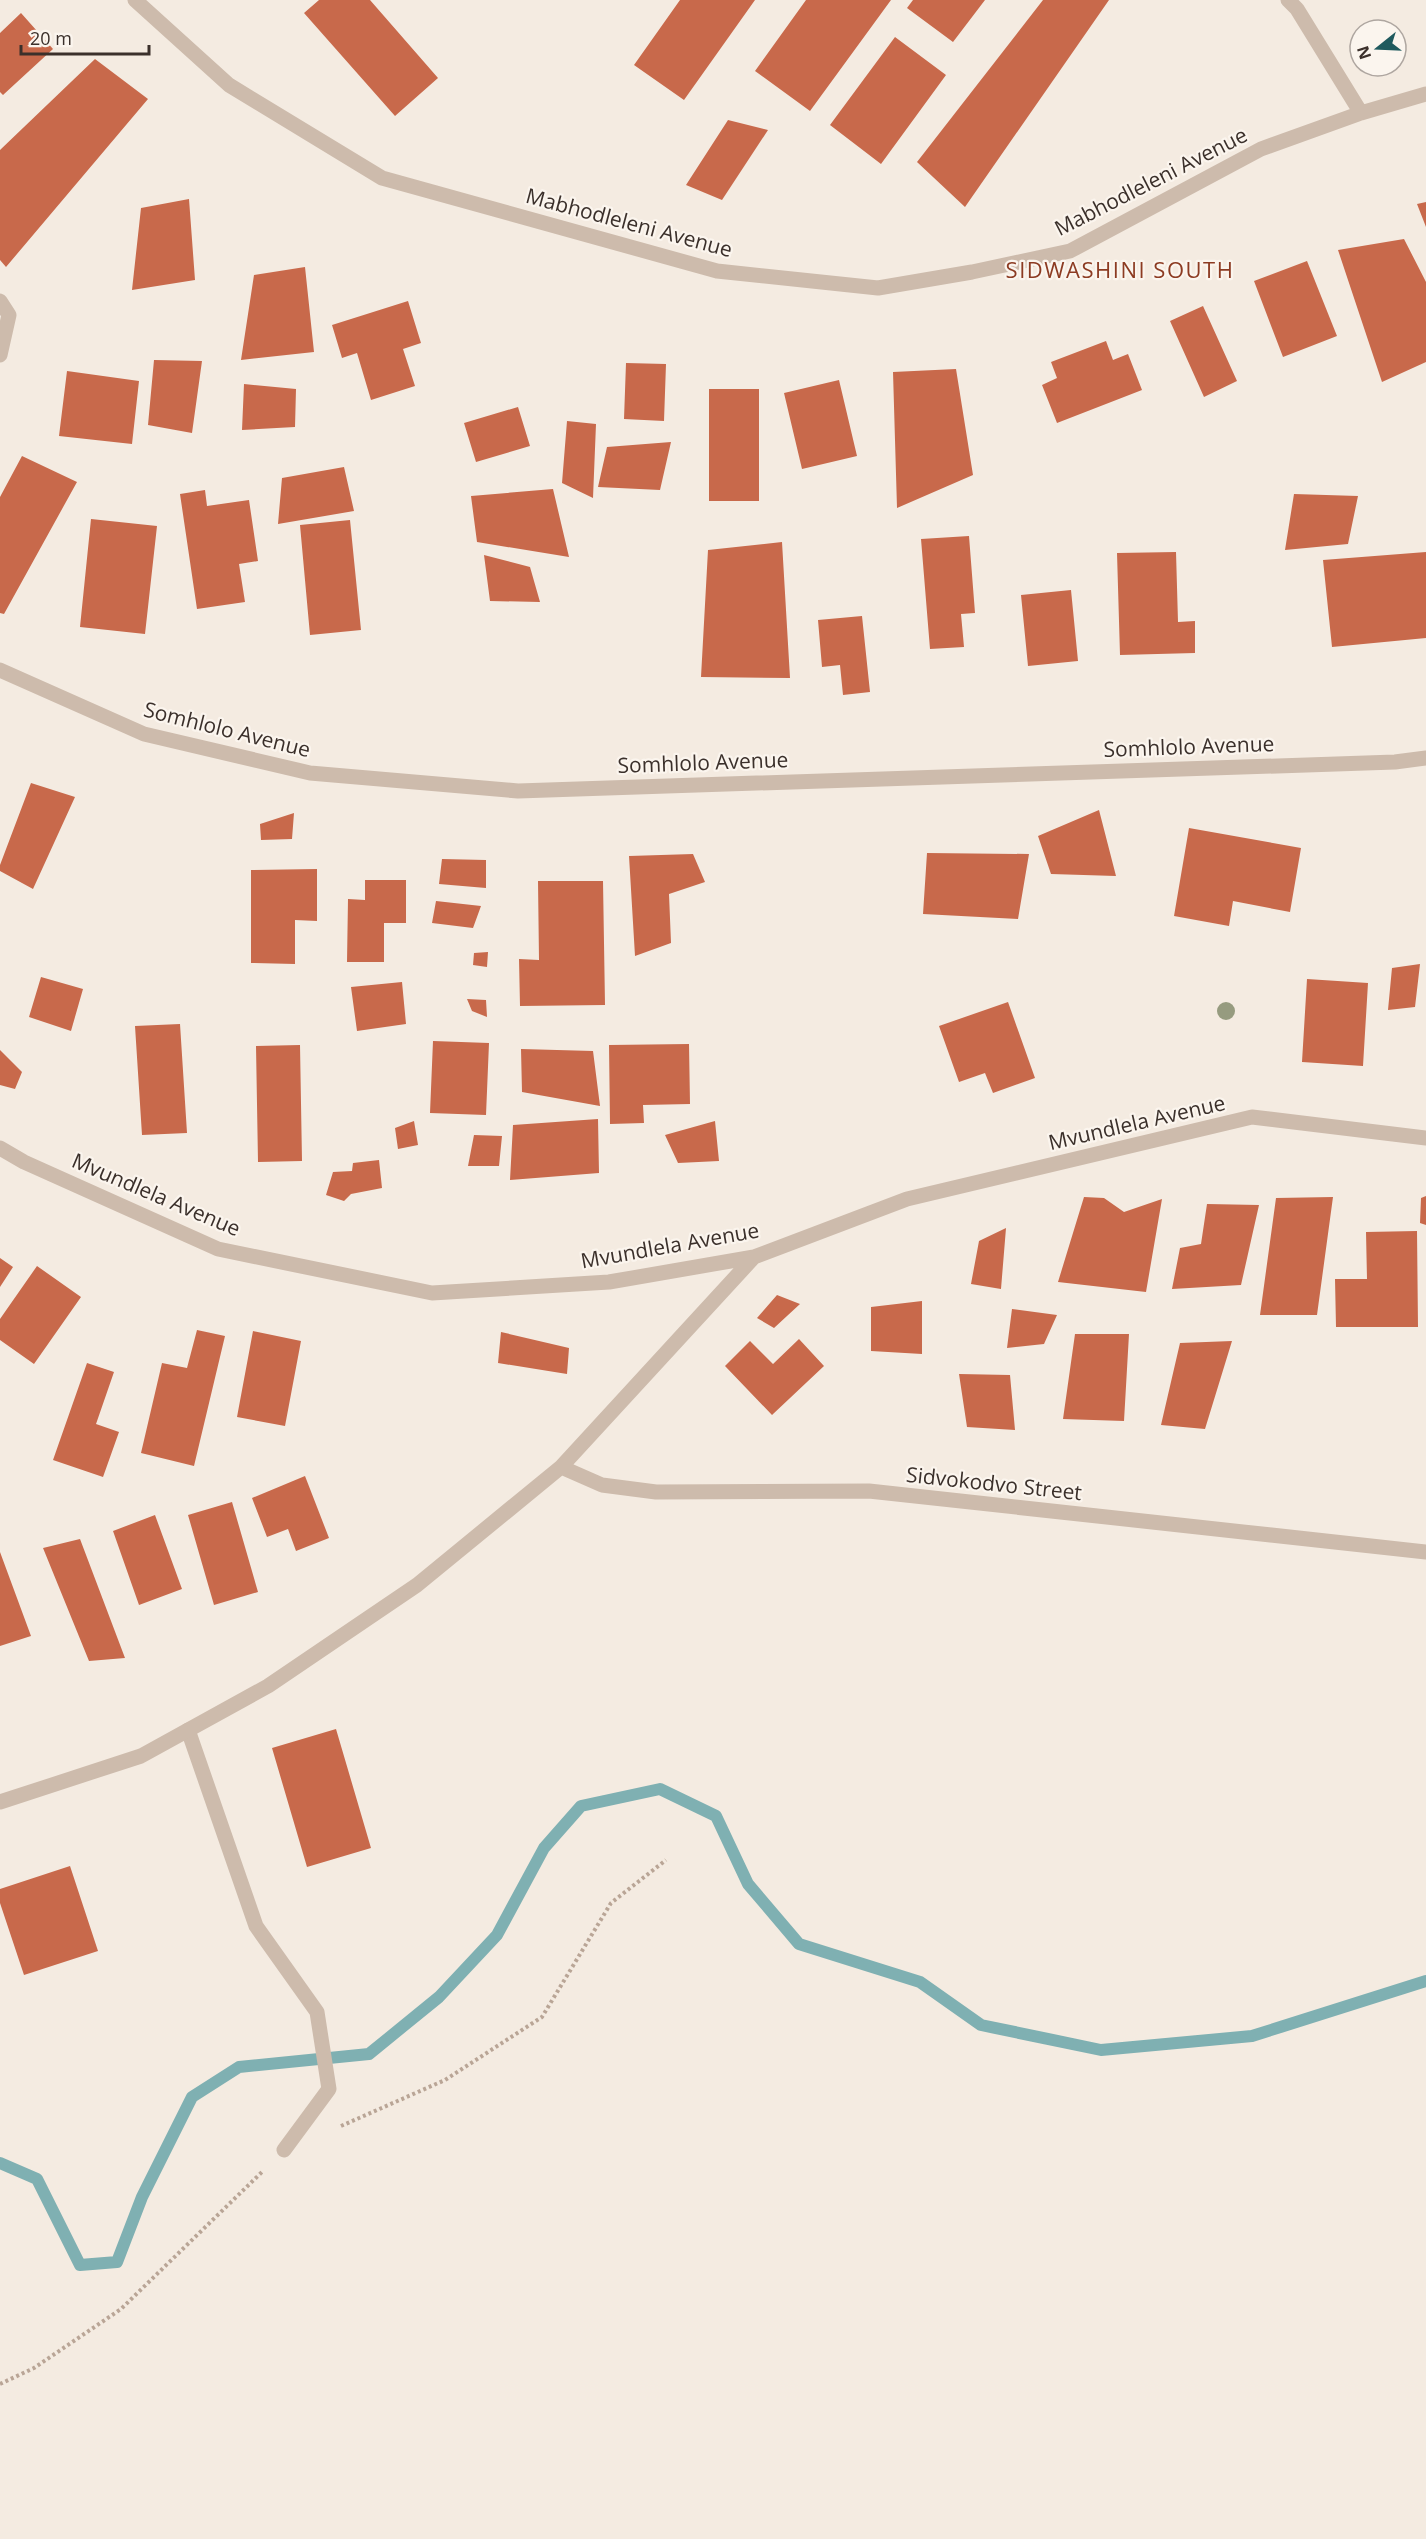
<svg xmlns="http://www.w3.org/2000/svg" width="1426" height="2539" viewBox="0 0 1426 2539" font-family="'Open Sans',sans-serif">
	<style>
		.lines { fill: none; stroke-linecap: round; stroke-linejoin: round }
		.stream { stroke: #7fb0b2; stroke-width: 12 }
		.building { fill: #c8694b }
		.path { stroke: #b9a596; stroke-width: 4; stroke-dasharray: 3 3; stroke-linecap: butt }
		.lane { stroke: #cdbbac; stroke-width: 15 }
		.street { stroke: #cdbbac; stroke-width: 15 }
		.tree { fill: #969b7f }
		.labels { text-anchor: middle; stroke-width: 4.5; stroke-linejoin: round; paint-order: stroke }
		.street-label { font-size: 21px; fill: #3b302b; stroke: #fbf5ee }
		.neighbourhood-label { font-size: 22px; letter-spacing: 1.5px; fill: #8c3b22; stroke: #fbf5ee }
	</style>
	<rect width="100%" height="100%" fill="#f4ebe1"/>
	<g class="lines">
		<!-- stream -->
		<path class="stream" d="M0,2163L37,2179L80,2265L117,2262L142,2197L192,2097L239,2067L369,2054L439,1997L497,1935L544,1848L581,1806L660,1789L716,1816L748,1884L799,1944L920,1982L981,2025L1101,2050L1252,2036L1426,1981"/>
	</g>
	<!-- building -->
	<path class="building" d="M319,0H370L438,78L395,116L304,13Z
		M680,0H755L684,100L634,65Z
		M806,0H891L810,111L755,71Z
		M913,0H985L953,42L907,8Z
		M1043,0H1109L965,207L917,162Z
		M21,13L53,49L3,95L0,92V33Z
		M895,37L946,75L881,164L830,125Z
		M95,59L148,99L6,267L0,260V150Z
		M728,120L768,130L722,200L686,185Z
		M189,199L195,280L132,290L141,208Z
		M1426,202V227L1417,204Z
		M1404,239L1426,282V362L1382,382L1338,250Z
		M1307,261L1337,336L1283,357L1254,281Z
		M305,267L314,352L241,360L254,275Z
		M408,301L421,343L403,349L415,386L371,400L357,353L342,358L332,325Z
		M1203,306L1237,381L1204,397L1170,321Z
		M1106,341L1113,360L1128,354L1142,390L1057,423L1042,385L1057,378L1051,362Z
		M154,360L202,361L192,433L148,425Z
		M626,363L666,364L664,421L624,419Z
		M956,369L973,475L897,508L893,372Z
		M67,371L139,381L132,444L59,436Z
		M839,380L857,456L802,469L784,393Z
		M244,384L296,389L295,427L242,430Z
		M709,389H759V501H709Z
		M518,407L530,446L476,462L464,423Z
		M567,421L596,424L593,498L562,483Z
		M671,442L660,490L598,487L607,447Z
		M22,456L77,482L4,614L0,613V497Z
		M344,467L354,511L278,524L282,478Z
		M553,489L569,557L477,542L471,496Z
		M205,490L207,506L249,500L258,561L239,564L245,602L197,609L180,494Z
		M1294,494L1358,496L1348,544L1285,550Z
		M91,519L157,526L145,634L80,627Z
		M350,520L361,630L310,635L300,525Z
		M969,536L975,613L961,614L964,647L930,649L921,539Z
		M782,542L790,678L701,677L708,550Z
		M1176,552L1178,622L1195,621V653L1120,655L1117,553Z
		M1426,552V638L1332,647L1323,560Z
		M484,555L530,567L540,602L490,601Z
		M1071,590L1078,661L1028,666L1021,595Z
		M862,616L870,692L843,695L840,665L822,667L818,620Z
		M31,783L75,797L33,889L0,871V865Z
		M1099,810L1116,876L1051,874L1038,836Z
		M294,813L292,839L261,840L260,824Z
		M1189,828L1301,848L1290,912L1233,901L1229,926L1174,916Z
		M927,853L1029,854L1018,919L923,914Z
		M693,854L705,882L669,894L671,943L635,956L629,856Z
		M442,859L486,860V888L439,884Z
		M317,869V921L295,920V964L251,963V870Z
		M365,880H406V923H384V962H347L348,899L365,900Z
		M538,881H603L605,1005L520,1006L519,959L539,960Z
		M436,901L481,906L473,928L432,923Z
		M488,952L487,967L473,965L474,953Z
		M1420,964L1415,1007L1388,1010L1392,968Z
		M41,977L83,989L71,1031L29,1017Z
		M1307,979L1368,983L1363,1066L1302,1062Z
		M402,982L406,1024L357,1031L351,987Z
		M467,999L486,1000L487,1017L472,1011Z
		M1008,1002L1035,1078L993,1093L985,1073L959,1082L939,1026Z
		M180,1024L187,1133L142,1135L135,1026Z
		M433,1041L489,1043L486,1115L430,1113Z
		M689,1044L690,1104L643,1105L644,1123L610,1124L609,1045Z
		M300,1045L302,1161L258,1162L256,1046Z
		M521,1049L593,1051L600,1106L522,1092Z
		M0,1050L22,1072L15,1089L0,1085Z
		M598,1119L599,1173L510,1180L513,1125Z
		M414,1121L418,1145L398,1149L395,1128Z
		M715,1121L719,1161L678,1163L665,1135Z
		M474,1135L502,1136L499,1166H468Z
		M379,1160L382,1188L351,1194L344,1201L326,1195L333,1172L352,1171L353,1163Z
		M1426,1196V1225L1420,1223L1421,1198Z
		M1084,1197L1104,1198L1124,1212L1162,1199L1146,1292L1058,1282Z
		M1333,1197L1317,1315H1260L1276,1198Z
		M1207,1204L1259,1205L1241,1285L1172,1289L1180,1248L1201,1244Z
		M1006,1228L1001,1289L971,1284L979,1241Z
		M1417,1231L1418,1327H1336L1335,1279H1367L1366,1232Z
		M0,1258L13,1267L0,1287Z
		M37,1266L81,1297L34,1364L0,1340V1319Z
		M777,1295L800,1304L774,1328L757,1318Z
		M922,1301V1354L871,1351V1307Z
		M1012,1309L1057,1315L1044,1344L1007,1348Z
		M197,1330L225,1336L194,1466L141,1453L162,1363L187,1368Z
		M253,1331L301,1341L285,1426L237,1417Z
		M501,1332L569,1348L567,1374L498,1363Z
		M1075,1334H1129L1124,1421L1063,1419Z
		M799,1339L824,1366L772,1415L725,1366L750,1341L773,1364Z
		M1232,1341L1205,1429L1161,1425L1180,1343Z
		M87,1363L114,1372L96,1424L119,1432L103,1477L53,1460Z
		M959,1374L1010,1375L1015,1430L967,1427Z
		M305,1476L329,1538L296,1551L288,1529L267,1537L252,1498Z
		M232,1502L258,1592L214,1605L188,1515Z
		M155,1515L182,1589L139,1605L113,1531Z
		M80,1539L125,1658L89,1661L43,1548Z
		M0,1552L31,1636L0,1646Z
		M336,1729L371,1848L307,1867L272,1748Z
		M70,1866L98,1951L24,1975L0,1903V1889Z"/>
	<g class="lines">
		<!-- path -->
		<path class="path" d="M341,2126L445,2080L542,2017L611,1903L666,1860
			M0,2384L34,2368L121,2309L263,2171"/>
		<!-- lane -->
		<path class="lane" d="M188,1730L256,1926L317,2012L329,2089L284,2150"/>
		<!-- street -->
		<path class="street" d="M135,0L229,85L382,178L717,271L878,288L972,272L1070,251L1261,149L1361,113L1426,94
			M1288,0L1297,9L1361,113
			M0,301L9,315L0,355
			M0,670L144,734L310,773L518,791L1395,762L1426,758
			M0,1148L24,1162L218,1249L432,1293L609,1282L754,1257L907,1199L1252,1117L1426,1138
			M561,1467L602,1485L656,1492L869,1491L1426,1552
			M0,1802L141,1756L268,1686L417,1585L561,1467L754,1257"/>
	</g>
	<!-- trees -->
	<circle class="tree" cx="1226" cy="1011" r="9"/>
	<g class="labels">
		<!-- street labels -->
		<g class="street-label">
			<text transform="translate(1151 182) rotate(-27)" y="7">Mabhodleleni Avenue</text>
			<text transform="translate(629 223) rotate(15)" y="7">Mabhodleleni Avenue</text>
			<text transform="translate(227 730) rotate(14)" y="7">Somhlolo Avenue</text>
			<text transform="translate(1189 747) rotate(-2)" y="7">Somhlolo Avenue</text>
			<text transform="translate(703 763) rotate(-2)" y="7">Somhlolo Avenue</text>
			<text transform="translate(1137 1123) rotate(-13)" y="7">Mvundlela Avenue</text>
			<text transform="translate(156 1195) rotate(23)" y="7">Mvundlela Avenue</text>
			<text transform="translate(670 1246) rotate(-10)" y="7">Mvundlela Avenue</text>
			<text transform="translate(994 1484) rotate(6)" y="7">Sidvokodvo Street</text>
		</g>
		<!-- neighbourhood labels -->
		<g class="neighbourhood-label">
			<text x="1120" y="278">SIDWASHINI SOUTH</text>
		</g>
	</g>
	<!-- north arrow -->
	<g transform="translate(1378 48) rotate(252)"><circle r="28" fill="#fbf5ee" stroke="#aea6a0" stroke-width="1.5"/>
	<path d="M0-4.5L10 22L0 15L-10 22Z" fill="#1f5a5e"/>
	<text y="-9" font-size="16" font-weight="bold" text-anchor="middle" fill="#3b302b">N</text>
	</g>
	<!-- scale -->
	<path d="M21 45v9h128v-9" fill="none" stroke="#3b302b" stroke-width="3"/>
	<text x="30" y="45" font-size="18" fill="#3b302b" stroke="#fbf5ee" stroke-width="4.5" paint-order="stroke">20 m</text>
</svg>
